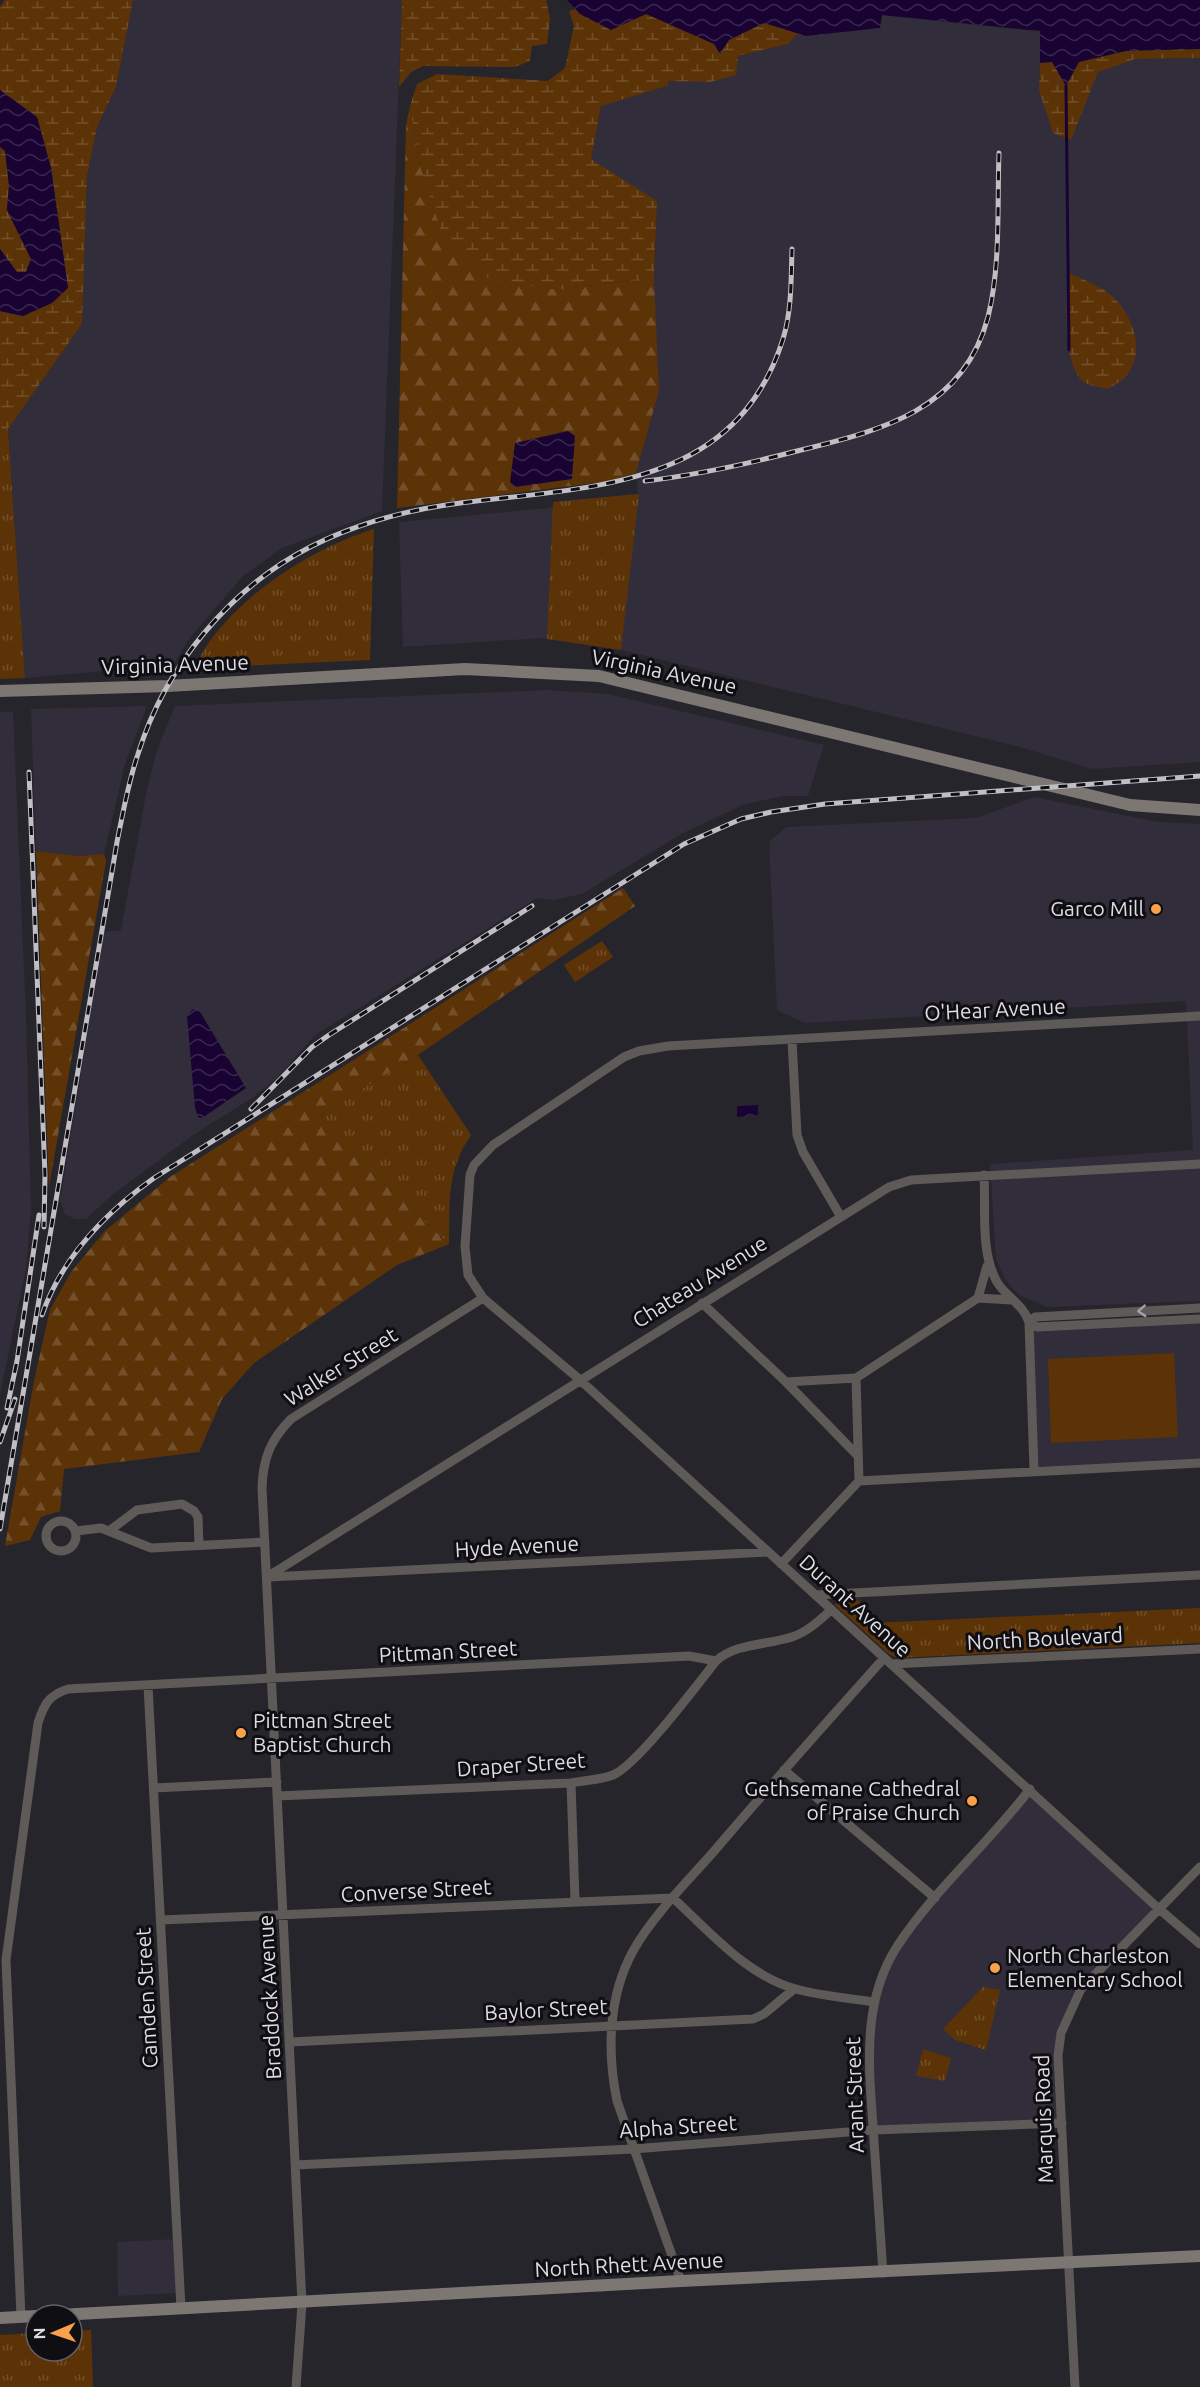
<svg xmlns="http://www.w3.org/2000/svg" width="1200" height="2387" viewBox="0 0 1200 2387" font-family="Ubuntu,sans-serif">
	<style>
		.built { fill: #312d3a }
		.grass { fill: url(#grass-tufts) }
		.forest { fill: url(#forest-firs) }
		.wetland { fill: url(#wetland-marsh) }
		.garden { fill: #5c3307 }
		.water { fill: url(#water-waves) }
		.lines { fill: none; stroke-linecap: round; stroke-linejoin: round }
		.stream { stroke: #190333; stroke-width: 3 }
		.minor { stroke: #5e5a57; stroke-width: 9 }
		.secondary { stroke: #7d7773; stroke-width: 12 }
		.rail-casing { stroke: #c1bfc5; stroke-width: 5 }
		.rail { stroke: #0f0e12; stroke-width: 3; stroke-dasharray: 9; stroke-linecap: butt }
		.oneway { stroke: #a5a2a3 }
		.poi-dot { fill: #f9a04d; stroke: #0f0e12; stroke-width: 2 }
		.labels { text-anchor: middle; stroke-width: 6; stroke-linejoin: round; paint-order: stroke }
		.street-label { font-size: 21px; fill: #dfdde2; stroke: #0f0e12 }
		.poi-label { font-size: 21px; fill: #dfdde2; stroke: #0f0e12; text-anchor: end }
	</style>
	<defs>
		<pattern id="grass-tufts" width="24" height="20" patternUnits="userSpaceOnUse" patternTransform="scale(1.5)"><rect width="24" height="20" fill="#5c3307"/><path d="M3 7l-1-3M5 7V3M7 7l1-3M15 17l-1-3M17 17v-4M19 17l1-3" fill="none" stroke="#73502b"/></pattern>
		<pattern id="forest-firs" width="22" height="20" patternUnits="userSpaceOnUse" patternTransform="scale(1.5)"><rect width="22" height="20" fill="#5c3307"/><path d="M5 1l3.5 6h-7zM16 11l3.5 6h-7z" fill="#73502b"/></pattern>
		<pattern id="wetland-marsh" width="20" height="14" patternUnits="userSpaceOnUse" patternTransform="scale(1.5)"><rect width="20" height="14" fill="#5c3307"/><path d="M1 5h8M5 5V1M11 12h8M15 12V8" fill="none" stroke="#73502b"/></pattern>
		<pattern id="water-waves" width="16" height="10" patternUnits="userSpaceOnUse" patternTransform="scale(1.5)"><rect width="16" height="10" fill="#190333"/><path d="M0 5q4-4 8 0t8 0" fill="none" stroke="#3a2750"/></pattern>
	</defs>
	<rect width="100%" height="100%" fill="#27252c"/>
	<!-- built -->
	<path class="built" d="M133,0H402L382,511L282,548L243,576L189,639L171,669H127L25,678L8,429L82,324L87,176L97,127L116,87Z
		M881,15L1041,32L1039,90L1135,59L1200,58V762L1092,769L1020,747L621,650L542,638L403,647L399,522L549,508L554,506L553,502L638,494L636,473L659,391L654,289L657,202L591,159L601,106L667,86L669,81L710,82L738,56L788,44L796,35L880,28Z
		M546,690L608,694L824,745L808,796H784L745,804L683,833L582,894L553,900L537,898L315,1035L277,1078L252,1098L193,1135L111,1196L86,1219H75L65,1214L60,1201L104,932L121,930L146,794L156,753L175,706Z
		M147,706L125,764L104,854L78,856L36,851L31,709Z
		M0,712H13L26,1016L31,1210L26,1268L0,1395Z
		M1034,797L1158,822L1200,824V1301L1047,1307L1019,1295L1007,1282L996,1259L990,1164L1193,1150L1186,1001L805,1023L777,1010L769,842L786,827L976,818Z
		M1200,1319V1463L1034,1470L1029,1322L1037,1327Z
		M1030,1789L1158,1908L1081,1989L1061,2033L1062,2123L874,2130V2002L897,1946Z
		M177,2239L180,2293L118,2296L117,2242Z"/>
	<!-- grass -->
	<path class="grass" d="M8,429L25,678L0,679V432Z
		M639,494L621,650L547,639L553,502Z
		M374,529L370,660L194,668C223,605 308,549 374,529Z
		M602,941L613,957L575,982L564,965Z
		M418,1055L471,1135C446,1172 450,1201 449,1244L326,1131C322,1123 320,1118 325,1111Z
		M842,1597L857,1598L873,1623L1200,1608V1643L897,1658L889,1654L835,1605L837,1599Z
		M983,1987L1000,1990L986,2050L955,2040L943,2029Z
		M923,2049L951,2058L945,2081L916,2076Z
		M91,2330L93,2387H0V2335L36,2333V2351H72V2331Z"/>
	<!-- forest -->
	<path class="forest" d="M410,106L420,166L558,290L654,277L659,391L636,473L610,481L397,508L406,125Z
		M36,851L78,856L104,854L106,861L49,1187Z
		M623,888L635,906L418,1055L325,1111L322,1115L326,1131L449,1244L397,1265L254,1363L222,1399L199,1452L64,1469L60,1511L41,1517L30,1540L5,1546L34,1381L50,1310L71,1272L105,1231L170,1177Z"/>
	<!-- wetland -->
	<path class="wetland" d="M5,0H133L116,87L97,127L87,176L82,324L8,429L0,432V311L24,316L68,288L51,168L37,118L0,90V7Z
		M402,0H546L550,19L547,44L532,46L530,61L515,67L423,66L411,72L399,87Z
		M1035,6L1200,39V58L1135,59L1098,72L1071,140L1053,133L1039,90L1041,32L1031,30Z
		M575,9L605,18L628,11L880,28L796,35L788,44L738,56L736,75L710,82L669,81L667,86L601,106L591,159L657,201L654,277L558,290L489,279L443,237L420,166L410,106L417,84L437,74L548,81L565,68L574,26L569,11Z
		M0,147L5,150L9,186L7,210L31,259L26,272H16L0,249Z
		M1067,272C1084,280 1107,288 1119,303C1135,323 1144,353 1127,375C1123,381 1114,385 1108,389C1102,387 1091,386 1085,383C1061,367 1068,299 1067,272Z"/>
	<!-- garden -->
	<path class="garden" d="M1174,1353L1178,1437L1051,1443L1048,1359Z"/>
	<!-- water -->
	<path class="water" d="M567,0H1200V49L1126,51L1079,62L1066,86L1052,62L1040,63V31L882,15L880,28L806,36L764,23L729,40L720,54L714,44L646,14L611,30L580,14Z
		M0,90L37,117L51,168L68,288L52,303L23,316L0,311V249L17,272H26L31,259L7,210L9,186L5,151L0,147Z
		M568,431L575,436L572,479L515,487L510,482L515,443Z
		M193,1009L200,1012L246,1088L202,1118L198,1117L195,1108L187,1016Z
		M758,1105V1115L737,1117V1106Z"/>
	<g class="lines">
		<!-- stream -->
		<path class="stream" d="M1066,86L1069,350"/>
		<!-- minor -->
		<path class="minor" d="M1200,1016L668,1046L639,1051L624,1057L493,1145L474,1165L470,1175L465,1246L468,1275L483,1298L579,1379L1158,1908L1200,1944
			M792,1040L797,1135L803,1152L841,1217
			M984,1175C986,1210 980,1252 997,1282C1006,1297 1023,1304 1029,1322L1034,1470
			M978,1298L987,1266
			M702,1303L786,1382L858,1456
			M1200,1308L1035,1317L1029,1322L1037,1327L1200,1319
			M856,1378L859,1481
			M786,1382L856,1378L978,1298L1012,1300
			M46 1536a15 15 0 1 1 30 0a15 15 0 1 1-30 0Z
			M76,1531L101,1528L151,1548L265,1542
			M109,1531L137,1510L182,1504L194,1511L198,1517L199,1545
			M781,1564L859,1481L1200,1463
			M267,1577L889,1187L911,1180L1200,1164
			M269,1577L768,1552
			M815,1595L1200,1575
			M892,1664L1200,1649
			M148,1686L181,2308
			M784,1770L935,1898
			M571,1783L575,1900
			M154,1788L277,1782
			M277,1796L571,1783C584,1780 601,1780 613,1775C637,1765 697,1685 716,1661
			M161,1920L673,1898C709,1931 747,1976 796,1989C821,1996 848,1998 874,2002
			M290,2042L753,2019L764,2014L794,1989
			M295,2165L633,2149L874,2130L1062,2123
			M883,2273C880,2229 877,2185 874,2141C870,2075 859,2004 898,1945C935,1889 989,1843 1030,1789
			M681,2281L617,2101C607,2052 608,1997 633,1951C653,1915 689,1880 716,1849C771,1784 828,1721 884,1658
			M21,2317L6,1960L38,1723C44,1704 49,1695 68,1689L689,1656L716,1661C736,1643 767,1645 792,1637C807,1632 819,1621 831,1610
			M296,2387L302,2304L262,1488C263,1459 270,1440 291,1419L483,1298
			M1075,2387L1058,2056L1061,2033L1081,1989L1200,1867"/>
		<!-- secondary -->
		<path class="secondary" d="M0,691L167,686L465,669L599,676L1130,805L1200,810
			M59,2315L681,2281L1200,2256
			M0,2318L36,2316"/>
		<!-- rail casing -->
		<g class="rail-casing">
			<path id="rail" d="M645,481C697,475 747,464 797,451C878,431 963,412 988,317C1001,265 997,206 999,153
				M29,772L45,1175L44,1227
				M251,1109L312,1047L329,1035L532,906
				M42,1315C62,1257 105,1213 154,1178L684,844L741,819L771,812L825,804L1200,776
				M7,1408L17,1361L39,1215
				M0,1442L15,1399
				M0,1529L117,842C123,813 128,783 138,754C165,667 229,588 312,546C354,525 400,512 446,505C579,486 734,495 783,339C792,310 791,278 792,249"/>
		</g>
		<!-- rail -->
		<use href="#rail" class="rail"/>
	</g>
	<!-- one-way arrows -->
	<defs><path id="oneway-chevron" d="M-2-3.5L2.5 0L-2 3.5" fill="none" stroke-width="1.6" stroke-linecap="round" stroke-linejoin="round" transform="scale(1.5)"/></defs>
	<use class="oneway" href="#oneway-chevron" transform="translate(1142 1311) rotate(177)"/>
	<!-- markers -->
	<g class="poi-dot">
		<circle cx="1156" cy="909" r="6"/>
		<circle cx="241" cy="1733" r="6"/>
		<circle cx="972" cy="1801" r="6"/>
		<circle cx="995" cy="1968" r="6"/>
	</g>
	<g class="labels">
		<!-- street labels -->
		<g class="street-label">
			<text transform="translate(175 665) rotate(-2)" y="7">Virginia Avenue</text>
			<text transform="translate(664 672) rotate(12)" y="7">Virginia Avenue</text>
			<text transform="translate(995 1010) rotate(-3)" y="7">O'Hear Avenue</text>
			<text transform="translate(700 1282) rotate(-32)" y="7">Chateau Avenue</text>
			<text transform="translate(341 1367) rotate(-32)" y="7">Walker Street</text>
			<text transform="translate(517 1547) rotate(-3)" y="7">Hyde Avenue</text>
			<text transform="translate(855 1606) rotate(42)" y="7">Durant Avenue</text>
			<text transform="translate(1045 1639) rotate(-3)" y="7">North Boulevard</text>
			<text transform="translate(448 1652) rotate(-3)" y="7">Pittman Street</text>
			<text transform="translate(521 1765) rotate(-4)" y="7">Draper Street</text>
			<text transform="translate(416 1891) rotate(-3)" y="7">Converse Street</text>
			<text transform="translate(270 1997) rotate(-93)" y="7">Braddock Avenue</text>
			<text transform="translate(147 1998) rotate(-93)" y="7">Camden Street</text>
			<text transform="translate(546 2010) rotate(-3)" y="7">Baylor Street</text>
			<text transform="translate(855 2095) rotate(-92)" y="7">Arant Street</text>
			<text transform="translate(1044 2119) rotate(-92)" y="7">Marquis Road</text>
			<text transform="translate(678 2127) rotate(-4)" y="7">Alpha Street</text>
			<text transform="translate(629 2265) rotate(-3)" y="7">North Rhett Avenue</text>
		</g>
		<!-- poi labels -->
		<g class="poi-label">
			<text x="1144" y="916">Garco Mill</text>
			<text x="253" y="1728" text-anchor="start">Pittman Street<tspan x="253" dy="24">Baptist Church</tspan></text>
			<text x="960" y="1796">Gethsemane Cathedral<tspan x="960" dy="24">of Praise Church</tspan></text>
			<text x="1007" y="1963" text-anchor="start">North Charleston<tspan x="1007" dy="24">Elementary School</tspan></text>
		</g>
	</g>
	<!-- north arrow -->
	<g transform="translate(54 2333) rotate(268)"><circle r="28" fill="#0f0e12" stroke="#626165" stroke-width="1.5"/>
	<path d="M0-4.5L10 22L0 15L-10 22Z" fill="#f9a04d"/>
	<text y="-9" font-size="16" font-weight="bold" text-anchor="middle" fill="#dfdde2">N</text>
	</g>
</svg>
